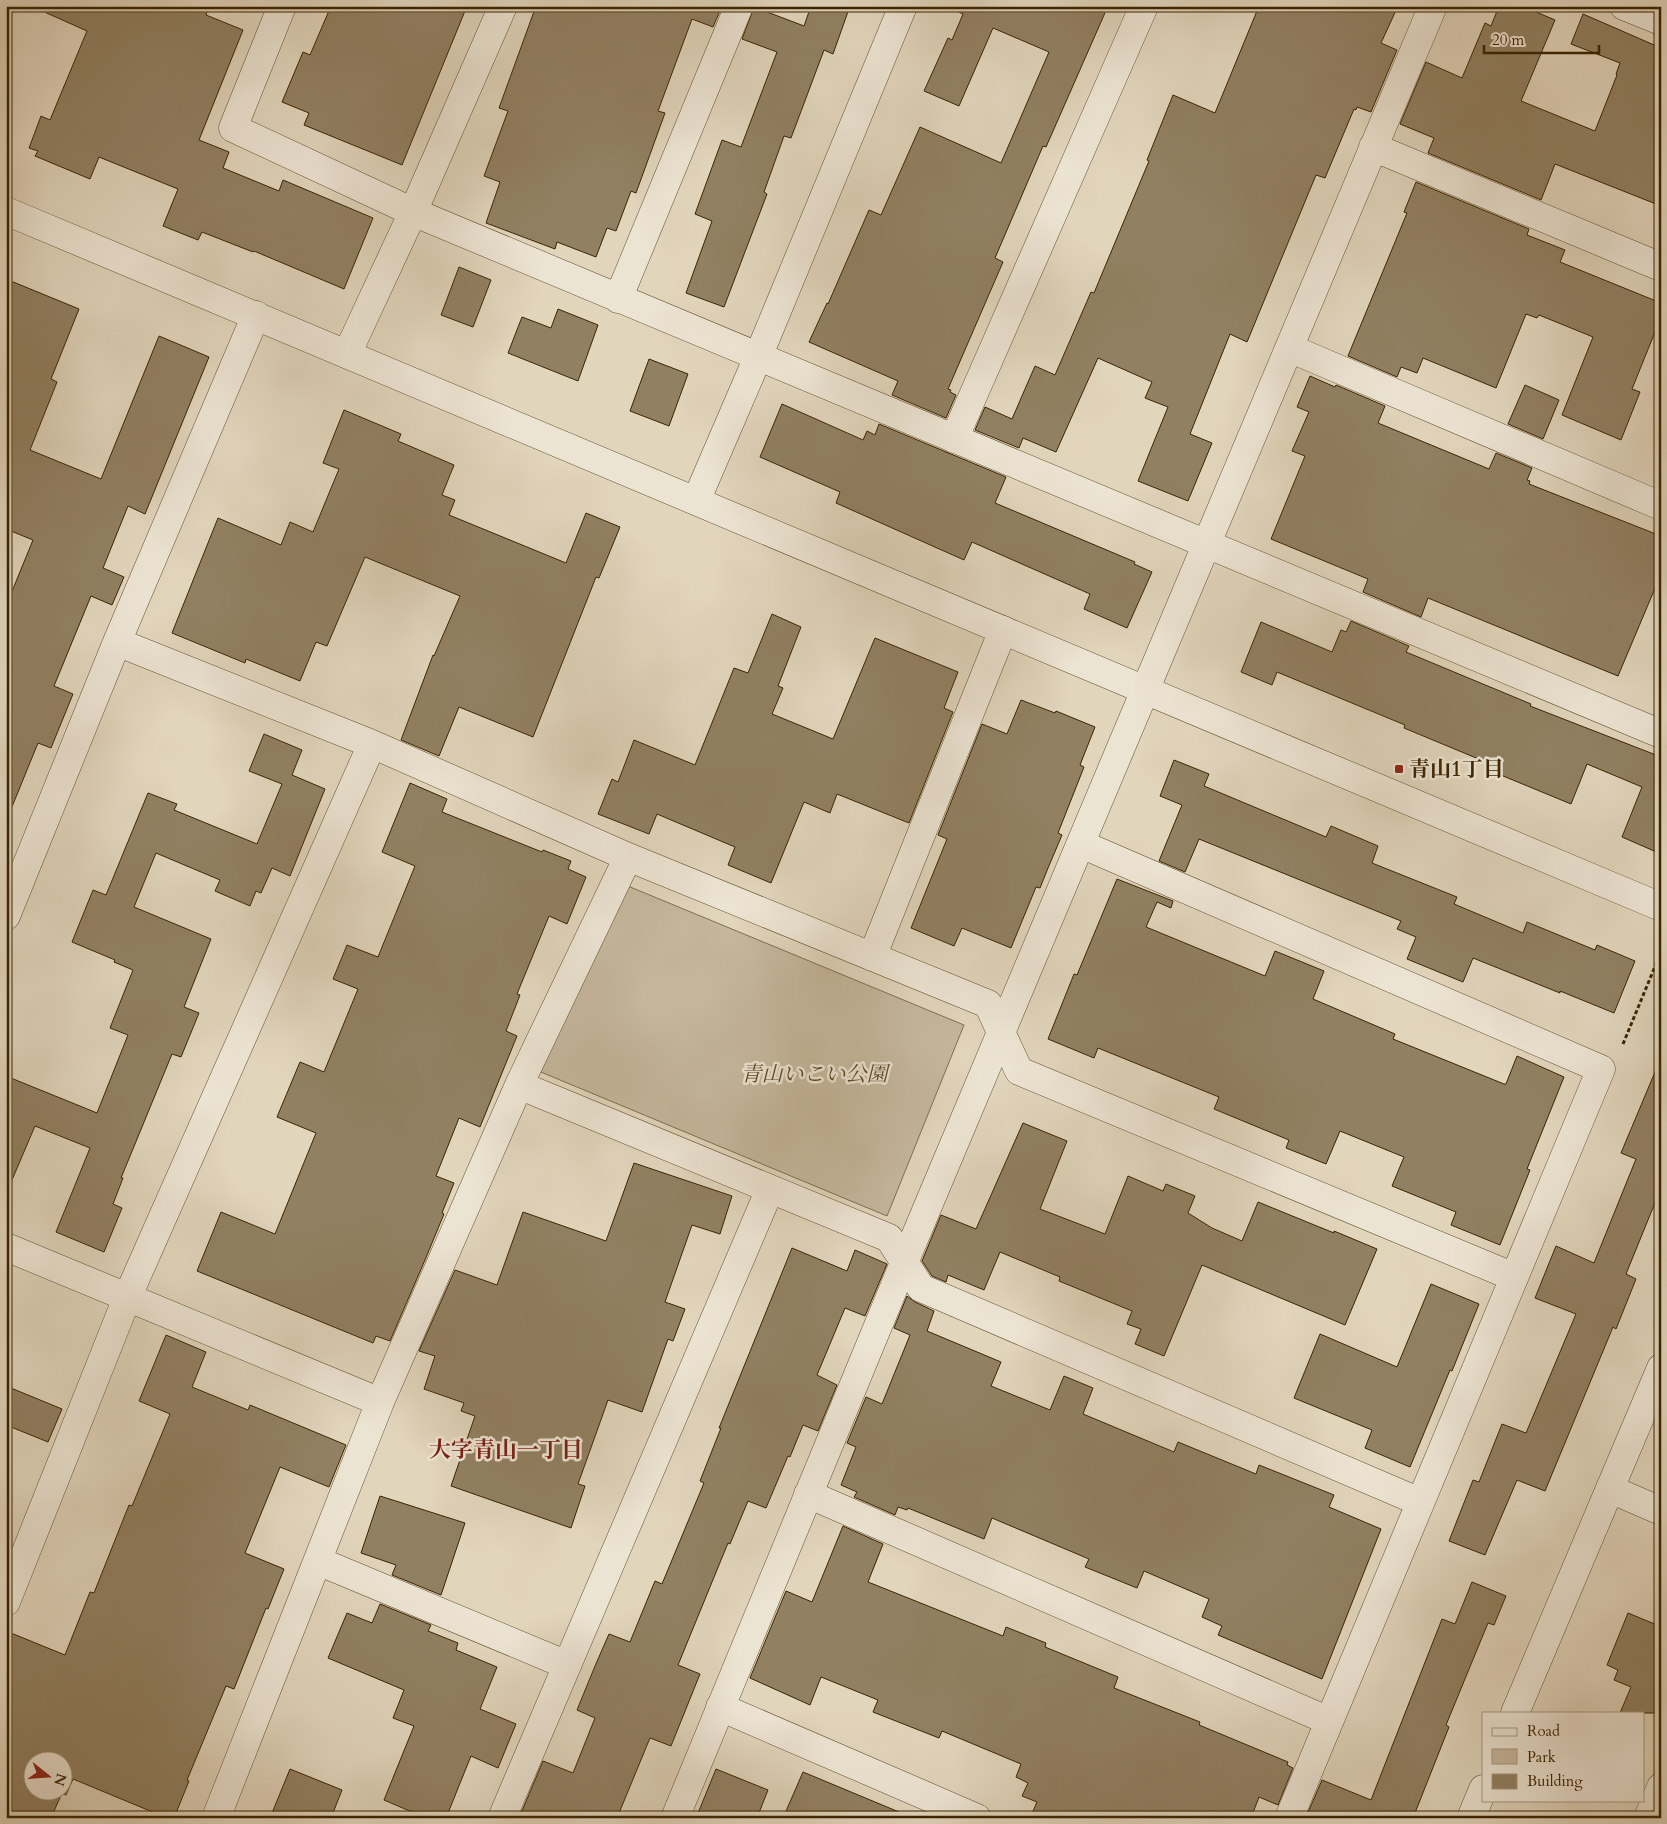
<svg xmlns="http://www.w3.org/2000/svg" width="1667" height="1824" viewBox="0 0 1667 1824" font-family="Cardo,'Noto Serif JP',serif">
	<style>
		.green { fill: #c5b79c; stroke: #806e4e }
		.building { fill: #918062; stroke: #3b2400; fill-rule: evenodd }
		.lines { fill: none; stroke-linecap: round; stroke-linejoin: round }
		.minor-casing { stroke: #64502f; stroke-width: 29 }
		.tertiary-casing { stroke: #64502f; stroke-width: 29 }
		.path { stroke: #3b2400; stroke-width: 3; stroke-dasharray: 4 2.5; stroke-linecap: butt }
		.minor { stroke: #ece4d3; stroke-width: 28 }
		.tertiary { stroke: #ece4d3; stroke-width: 28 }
		.poi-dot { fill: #8f2418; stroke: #ece4d3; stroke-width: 2 }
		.labels { text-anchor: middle; stroke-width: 5; stroke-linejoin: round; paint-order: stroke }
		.poi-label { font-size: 21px; font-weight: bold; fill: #3b2400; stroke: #ece4d3; text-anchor: start }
		.park-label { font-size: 21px; font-style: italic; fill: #5e4927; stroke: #ece4d3 }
		.neighbourhood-label { font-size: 22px; font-weight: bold; fill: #7a1f14; stroke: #ece4d3 }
	</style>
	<rect width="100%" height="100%" fill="#e1d5bc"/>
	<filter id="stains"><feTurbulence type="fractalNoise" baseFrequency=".004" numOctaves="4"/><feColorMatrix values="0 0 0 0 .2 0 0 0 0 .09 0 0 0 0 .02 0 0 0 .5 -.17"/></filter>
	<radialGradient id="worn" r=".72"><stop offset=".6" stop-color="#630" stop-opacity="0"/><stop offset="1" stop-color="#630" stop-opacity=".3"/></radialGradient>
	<!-- green -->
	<path class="green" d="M623,884L964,1025L887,1216L536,1070Z"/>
	<!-- building -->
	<path class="building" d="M31,6H209L206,15L243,30L199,140L229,152L223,168L279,191L283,180L373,218L344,289L254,251L253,252L202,232L198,240L163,226L178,189L99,157L90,179L35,156L38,151L29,148L41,116L50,120L87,31Z
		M331,6H467L402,165L304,125L309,113L282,102L303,52L310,55Z
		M536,6H722L713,27L692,19L658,111L665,113L636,193L631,191L616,231L607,228L596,257L557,242L555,249L486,223L500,182L484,176L508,111L499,108Z
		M811,6H850L833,54L824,50L791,138L784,136L764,192L767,194L724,307L686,293L712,221L695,214L722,140L741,147L777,52L742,39L754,7L804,26Z
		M944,6H1108L1046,147L1043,146L995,258L1003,262L948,389L951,390L950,392L956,395L946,418L892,395L898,381L809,342L827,303L828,304L869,210L881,215L920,127L1001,163L1049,52L993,28L959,106L924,91L948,38L952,40L963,14Z
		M1259,6H1398L1381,43L1397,50L1371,112L1357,107L1356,110L1354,109L1325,178L1316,175L1247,342L1230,334L1190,434L1212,443L1188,501L1138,481L1168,407L1145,398L1152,382L1098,358L1056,452L1023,438L1019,448L975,430L985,407L1012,419L1035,366L1055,375L1091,292L1094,293L1149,161L1147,160L1173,95L1215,113Z
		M1499,6H1522L1555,20L1521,101L1595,131L1617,75L1616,74L1620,63L1571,44L1583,14L1661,48V206L1555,164L1541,200L1428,153L1434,138L1400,124L1426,62L1462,78L1485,23L1491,26Z
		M1416,182L1529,229L1527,235L1565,250L1560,262L1661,303V317L1632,389L1640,392L1621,440L1562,415L1593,337L1539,315L1537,318L1526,314L1496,388L1423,358L1417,373L1401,367L1397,377L1348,356L1407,213L1404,212Z
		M459,267L491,280L473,327L441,315Z
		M6,279L79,309L51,379L57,382L30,450L101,479L159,336L209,357L145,514L128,506L103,568L124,577L112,605L91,596L54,686L73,694L51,748L38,743L7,819L6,606L33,540L6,529Z
		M558,309L598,325L578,381L508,353L522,317L551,328Z
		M649,359L688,374L669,426L630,411Z
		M1310,376L1335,387L1336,385L1385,406L1378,423L1489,469L1496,453L1532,468L1527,480L1530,481L1529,484L1661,536V574L1618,676L1428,598L1421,617L1363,592L1368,579L1271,539L1305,456L1292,451L1309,412L1297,407Z
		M1525,385L1559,400L1543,439L1508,424Z
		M782,404L863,440L867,431L875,435L879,424L1006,477L995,503L1135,562L1134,564L1152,572L1127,628L1084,609L1090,594L972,542L964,560L836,503L840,492L760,457Z
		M344,410L401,434L398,441L454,465L442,495L455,500L449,515L566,563L586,513L620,527L599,578L596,577L533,737L459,707L439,756L401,740L433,655L434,656L460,596L365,557L327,646L316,642L300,681L246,659L245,663L172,633L218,518L281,545L290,522L313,532L339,469L323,463Z
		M772,614L801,627L778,686L783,688L772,714L833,739L875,638L958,672L944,708L953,712L909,823L837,794L830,813L804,802L771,883L728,865L735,847L657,814L649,834L598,814L612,779L618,782L634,740L695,765L734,668L748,673Z
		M1351,621L1409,646L1406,652L1531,704L1530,706L1656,755L1658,749H1661V854L1622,837L1642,787L1587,764L1571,804L1491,771L1493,765L1404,728L1405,725L1277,672L1272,685L1241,672L1261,622L1332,652L1341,630L1346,632Z
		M1021,700L1055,713L1056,711L1095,727L1080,765L1084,767L1058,833L1062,835L1048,868L1040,888L1036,887L1011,948L962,928L954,946L911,928L947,839L938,835L982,724L1007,734Z
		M264,734L302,750L292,775L325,789L290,876L272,868L261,893L256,891L250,906L215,891L220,880L156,853L134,907L211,939L184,1007L199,1013L181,1057L172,1054L121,1178H123L113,1204L122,1208L104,1252L56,1232L90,1148L35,1126L6,1194V1076L97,1113L128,1035L110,1028L133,970L114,962L115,960L72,942L93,890L106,895L148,793L177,804L174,810L257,844L282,784L249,771Z
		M1174,760L1209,774L1204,786L1326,837L1331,826L1378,846L1372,863L1457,897L1454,904L1523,933L1527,922L1595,950L1597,945L1635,961L1614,1013L1560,991V993L1473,958L1463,982L1407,959L1416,937L1397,929L1401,921L1199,839L1185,872L1159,861L1182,805L1160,796Z
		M410,783L447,799L442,812L542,852L543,850L571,861L568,869L586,877L567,924L549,916L517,994L520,995L506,1031L517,1036L480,1127L459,1118L436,1176L454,1183L442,1213L444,1214L425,1260L390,1341L376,1336L373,1343L197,1271L221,1212L275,1234L316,1133L277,1117L300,1062L324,1072L358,989L333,979L347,945L378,957L415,866L382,852Z
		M1117,879L1173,901L1171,908L1157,902L1146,927L1265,976L1275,951L1324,971L1313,999L1395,1034L1393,1039L1504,1084H1506L1517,1056L1564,1077L1527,1169L1530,1170L1500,1245L1451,1225L1456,1212L1392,1186L1404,1157L1340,1131L1326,1164L1286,1148L1289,1140L1214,1109L1219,1097L1098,1048L1094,1058L1048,1039L1074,974L1077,975Z
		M1660,1060L1661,1188L1626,1274L1636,1279L1616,1329L1613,1327L1545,1491L1517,1480L1485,1555L1449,1541L1473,1480L1479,1482L1502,1424L1526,1433L1576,1314L1535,1298L1556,1246L1594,1263L1636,1159L1621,1153Z
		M1023,1123L1067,1141L1040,1209L1105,1234L1128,1176L1163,1191L1166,1184L1195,1196L1188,1213L1212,1228L1242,1241L1258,1202L1334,1233V1231L1377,1249L1345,1325L1202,1265L1164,1356L1135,1344L1141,1329L1127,1324L1132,1311L1059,1281L1060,1277L1000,1252L984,1290L948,1275L946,1282L932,1276L922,1261L941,1215L976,1229Z
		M634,1163L732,1196L720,1234L692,1225L665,1302L685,1309L673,1341L668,1339L642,1412L608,1400L578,1484L585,1486L571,1528L451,1486L475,1416L461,1411L464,1403L424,1389L435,1356L419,1351L455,1270L497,1285L523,1212L606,1241Z
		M792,1248L847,1271L855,1250L887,1264L865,1316L845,1308L817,1375L837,1385L818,1431L803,1425L790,1457L788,1456L766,1508L748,1501L730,1544L728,1543L678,1665L700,1674L671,1746L650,1738L617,1818H519L543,1761L573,1773L595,1718L577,1710L595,1666L609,1634L630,1642L655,1581L662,1584L704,1483L700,1481L721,1428H719Z
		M1431,1284L1479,1304L1452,1371L1450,1370L1410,1467L1365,1448L1372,1430L1294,1398L1320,1334L1397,1367Z
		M907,1296L915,1302L934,1311L927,1331L1001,1362L991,1386L1050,1410L1064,1376L1093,1388L1083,1414L1174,1452L1178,1442L1256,1474L1259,1465L1334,1495L1329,1507L1381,1529L1322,1679L1218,1635L1222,1626L1202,1617L1209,1599L1144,1571L1137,1588L1085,1567L1089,1559L992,1518L984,1539L908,1508L907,1510L898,1507L895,1515L854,1497L857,1492L841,1485L856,1447L847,1443L866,1397L882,1404L910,1335L894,1328Z
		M166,1335L206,1352L192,1387L248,1410L250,1405L346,1445L329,1487L280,1467L245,1553L284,1569L268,1609L266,1608L234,1689L226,1686L187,1780L189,1781L174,1818H167L73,1779L66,1795L62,1793L51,1818H6V1631L65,1655L90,1592L94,1593L129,1505L132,1506L170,1414L139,1401ZM32,1762H62V1792H32Z
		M6,1386L62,1409L48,1442L6,1425Z
		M380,1496L465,1523L441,1595L392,1575L396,1565L361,1553Z
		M843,1526L883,1544L868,1582L1003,1636L1006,1627L1046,1643L1045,1647L1118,1677L1114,1688L1200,1722L1199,1725L1288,1762L1287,1765L1293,1768L1278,1805L1259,1797L1251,1818H1030L1037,1802L1022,1796L1028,1783L1016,1777L1021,1764L942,1731L939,1738L873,1712L878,1700L821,1677L810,1705L750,1678L786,1591L812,1602Z
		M1472,1582L1506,1596L1494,1625L1488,1623L1446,1725L1449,1727L1413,1818L1306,1817L1322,1780L1371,1800L1442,1619L1455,1624Z
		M380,1604L431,1625L428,1631L458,1643L456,1650L497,1667L480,1709L516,1724L498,1768L471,1756L446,1818H426L384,1800L414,1726L393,1718L404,1690L328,1658L347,1613L372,1623Z
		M1628,1613L1657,1625L1661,1617V1713H1620L1631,1687L1614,1680L1618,1670L1607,1665Z
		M290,1769L342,1790L331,1818H270Z
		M716,1769L768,1790L757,1818H696Z
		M803,1772L911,1817V1818H783Z"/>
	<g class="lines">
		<!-- minor casing -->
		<g class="minor-casing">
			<path id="minor" d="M282,6L233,128L413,212L1661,734
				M1624,6L1661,21
				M1373,147L1661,267
				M618,299L739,6
				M1289,348L1661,506
				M347,354L413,212L503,6
				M954,439L1144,6
				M696,501L758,357L903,6
				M117,642L372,744L628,857L988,1004L1019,1071L1514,1277
				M1081,844L1601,1069L1289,1818
				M6,916L117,642L256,315
				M872,957L1003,630
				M519,1085L889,1238L921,1288L1420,1502
				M6,1247L380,1402
				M1610,1489L1661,1511
				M808,1494L1329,1721
				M318,1561L567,1665
				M6,1602L127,1298L372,744
				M720,1707L977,1818
				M216,1818L380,1402L519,1085L628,857
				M502,1818L770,1189
				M675,1818L904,1263L1433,6
				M1648,1818L1661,1787"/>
		</g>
		<!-- tertiary casing -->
		<g class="tertiary-casing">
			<path id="tertiary" d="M6,211L1661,907
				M1515,1713L1661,1368
				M1471,1818L1483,1789"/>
		</g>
		<!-- path -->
		<path class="path" d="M1623,1044L1661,952"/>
		<!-- minor -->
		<use href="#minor" class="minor"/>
		<!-- tertiary -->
		<use href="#tertiary" class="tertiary"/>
	</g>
	<!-- markers -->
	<rect class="poi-dot" x="1394" y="764" width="10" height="10" rx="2.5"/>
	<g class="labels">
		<!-- poi labels -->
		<g class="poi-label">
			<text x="1409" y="776">青山1丁目</text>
		</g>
		<!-- park labels -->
		<g class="park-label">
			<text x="814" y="1081">青山いこい公園</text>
		</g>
		<!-- neighbourhood labels -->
		<g class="neighbourhood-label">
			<text x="506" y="1457">大字青山一丁目</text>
		</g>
	</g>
	<!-- margin -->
	<rect width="1667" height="1824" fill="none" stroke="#e1d5bc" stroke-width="25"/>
	<rect x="8" y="8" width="1652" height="1809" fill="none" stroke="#3b2400" stroke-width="2.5"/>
	<rect x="12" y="12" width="1642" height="1799" fill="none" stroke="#3b2400"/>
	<!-- legend -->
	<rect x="1482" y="1712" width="162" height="90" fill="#ece4d3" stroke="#a5977f"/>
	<rect x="1492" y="1728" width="25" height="8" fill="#ece4d3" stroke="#a5977f"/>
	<text x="1527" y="1736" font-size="15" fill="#3b2400">Road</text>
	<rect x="1492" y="1749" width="25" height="15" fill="#c5b79c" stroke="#a5977f"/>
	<text x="1527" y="1762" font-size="15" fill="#3b2400">Park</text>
	<rect x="1492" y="1774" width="25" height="15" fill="#918062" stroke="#a5977f"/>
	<text x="1527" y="1786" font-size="15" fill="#3b2400">Building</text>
	<!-- north arrow -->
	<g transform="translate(48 1776) rotate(107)"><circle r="24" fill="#ece4d3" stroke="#a5977f"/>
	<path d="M0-4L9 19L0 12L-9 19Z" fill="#8f2418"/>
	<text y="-8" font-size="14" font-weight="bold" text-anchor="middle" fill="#3b2400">N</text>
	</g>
	<!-- scale -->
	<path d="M1484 45v8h115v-8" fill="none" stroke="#3b2400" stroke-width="2.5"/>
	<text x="1492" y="45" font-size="15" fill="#3b2400" stroke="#ece4d3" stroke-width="4" paint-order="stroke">20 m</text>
	<rect width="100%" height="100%" filter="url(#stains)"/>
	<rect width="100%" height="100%" fill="url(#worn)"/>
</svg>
